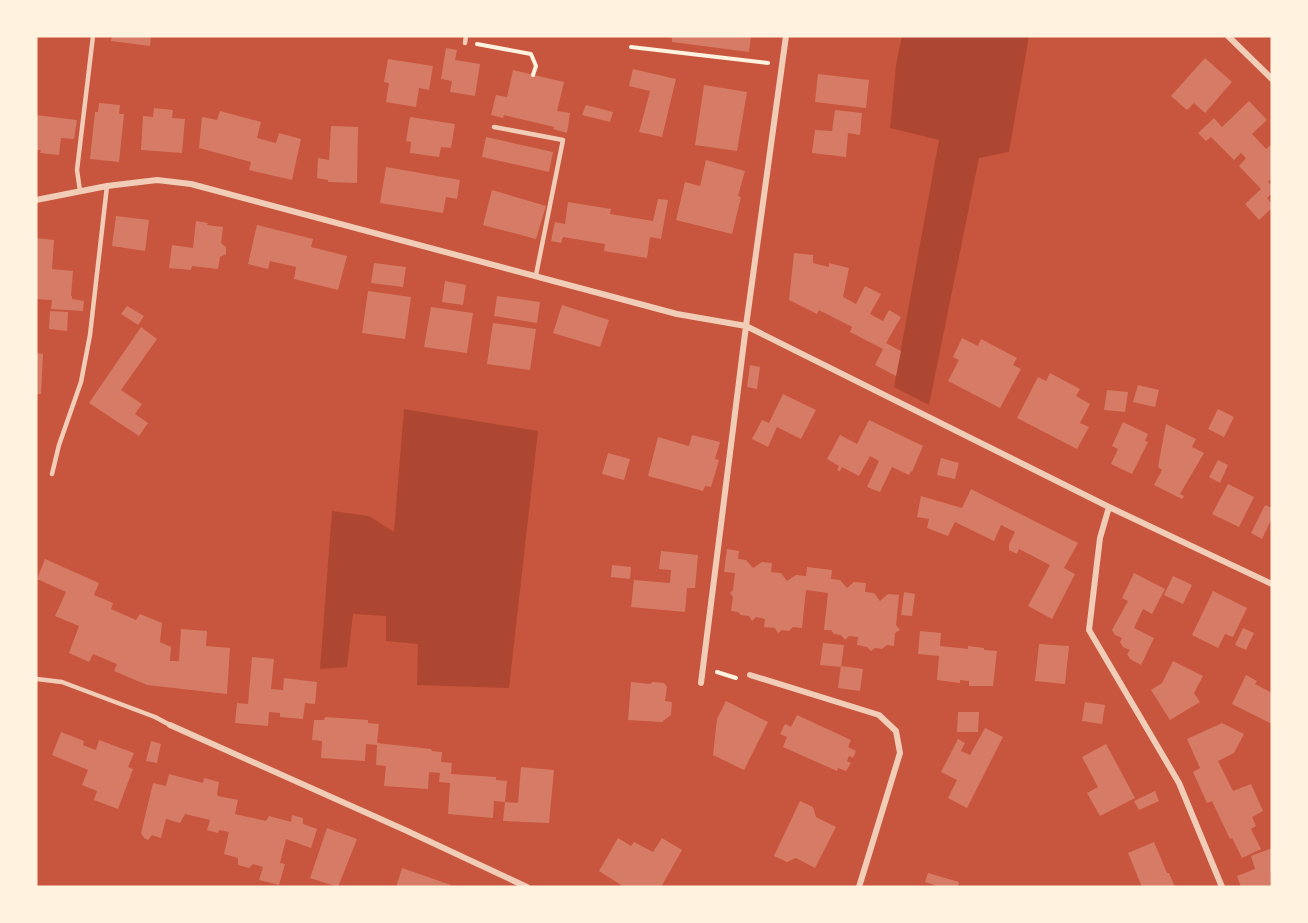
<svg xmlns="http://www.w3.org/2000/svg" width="1308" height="923" viewBox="0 0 1308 923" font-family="'Source Sans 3',sans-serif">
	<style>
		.green { fill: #ae4732 }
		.building { fill: #d67c66 }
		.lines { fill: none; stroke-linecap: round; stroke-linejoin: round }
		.path { stroke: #fff3e0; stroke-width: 4 }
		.service { stroke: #f1ccb7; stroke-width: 4.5 }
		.minor { stroke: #f1ccb7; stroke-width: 6 }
	</style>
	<rect width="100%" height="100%" fill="#c8553d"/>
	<!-- green -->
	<path class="green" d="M902,36H1029L1009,152L979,158L929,405L894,387L939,140L890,128L896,65Z
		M404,409L538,431L509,688L417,685L418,644L386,641V616L353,614L347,667L320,669L332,511L369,516L394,532Z"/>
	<!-- building -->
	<path class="building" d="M112,36H151L150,46L111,41Z
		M668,36H751L749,52L672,42V38Z
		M446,48L457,50L455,60L480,64L475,96L450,92L452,81L441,79Z
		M1205,58L1232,82L1205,113L1194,103L1187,110L1171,96Z
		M388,59L433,66L429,90L419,88L416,107L386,102L389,83L384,82Z
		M633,69L676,79L662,137L639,132L650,91L629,86Z
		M513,70L564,82L557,111L570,113L567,133L553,129L554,127L504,115L503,118L491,115L496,95L507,97Z
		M818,74L869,80L866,108L815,102Z
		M704,85L747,92L737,151L695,145Z
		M1249,101L1267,120L1252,134L1266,149L1272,144V178L1268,182L1272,186V193L1267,198L1272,204V208L1259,220L1245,204L1261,189L1239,166L1246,158L1241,153L1234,160L1211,137L1206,141L1198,133L1214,118L1222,127Z
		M99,103L120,105L119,114H124L119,162L90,159L95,112H98Z
		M586,105L613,112L610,122L582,115Z
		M154,108L173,110L172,118L185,119L182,153L141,150L143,116L153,117Z
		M835,110L862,113L860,135L848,133L846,157L812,153L815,130L832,131Z
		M220,111L261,122L257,138L276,143L279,133L301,139L292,180L249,170L251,162L199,148L202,117L217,120Z
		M36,115L77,120L74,139L61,138L59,155L40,153L41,150H36Z
		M410,117L455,124L451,148L441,147L439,157L410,153L411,142L406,141Z
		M331,126L358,127L357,183L328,182V180L317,178L318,158L329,160Z
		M486,137L553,152L549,172L482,157Z
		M706,160L745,171L738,196L741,197L732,234L676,220L685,182L700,186Z
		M386,167L460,180L457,199L446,197L443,213L380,203Z
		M492,190L546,206L536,239L483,225Z
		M658,199L668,200L661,239L650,237L647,258L604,251L605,244L563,237L561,243L551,241L555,222L565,224L568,202L611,209L610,214L653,221Z
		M116,216L149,220L145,251L112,246Z
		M196,221L208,223L207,225L223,227L221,243L226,247V254L220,257L218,269L192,266L191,270L169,268L172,245L193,248Z
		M257,225L313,239L311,247L347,256L338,290L294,279L296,267L270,261L268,269L248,264Z
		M36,238L54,240L52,269L73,271L71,296H72V299L84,301L83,311L51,309L52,300L36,299Z
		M794,253L813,255V263L829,267V263L849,268L843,297L856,304L865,286L881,294L870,314L883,321L889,310L901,317L886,343L901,351L896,376L875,365L883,349L850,332L852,327L819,310L817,314L789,300Z
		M374,263L406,267L403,287L371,283Z
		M445,281L466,285L463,305L442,302Z
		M368,291L411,297L405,339L362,333Z
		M497,296L540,302L537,323L494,316Z
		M562,305L609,320L600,347L553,333Z
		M127,306L144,316L138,325L121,314Z
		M431,307L473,313L467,353L424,347Z
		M50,311L68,312L67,331L49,329Z
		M493,323L536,329L530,370L487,364Z
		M141,327L157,339L121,390L142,404L135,414L148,423L139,436L89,403Z
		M962,338L978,346L981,339L1017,358L1013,365L1021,369L1000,408L948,381L959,360L953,357Z
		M36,353L43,354L41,394H36Z
		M750,365L760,367L757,389L747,387Z
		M1050,373L1080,389L1076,396L1090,404L1080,423L1089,427L1077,449L1017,418L1038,377L1046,381Z
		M1138,385L1159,390L1155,407L1133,402Z
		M1107,390L1128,392L1125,412L1104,410Z
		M783,394L816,410L801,439L777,427L768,447L752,439L762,420L769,423Z
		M1218,409L1234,417L1224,437L1208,429Z
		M869,420L923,446L912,472L911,471L909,475L892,467L880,492L867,487L879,461L870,456L859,476L842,467L840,471L837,470L839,466L827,459L840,435L857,444Z
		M1123,422L1148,434L1145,441L1148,442L1132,474L1111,464L1118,449L1112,446Z
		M1166,424L1196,439L1192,447L1204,453L1180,494L1184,496L1182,499L1154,485L1162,470L1158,467Z
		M692,435L720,442L715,459L719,460L711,487L705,486L703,491L648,476L658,437L689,446Z
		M608,453L630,459L624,480L602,474Z
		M941,458L959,463L955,479L937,475Z
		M1218,460L1228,465L1220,483L1209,477Z
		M1228,484L1254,497L1239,527L1212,514Z
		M971,489L1078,543L1064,568L1075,574L1052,619L1028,606L1050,565L1019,549L1017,554L1009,550V544L1015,532L1001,525L994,541L955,522L948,536L927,528L929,519L917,517L921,496L962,508Z
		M1265,505L1272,508V518L1262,539L1251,533Z
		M727,549L739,551L738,559L746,560L753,568L762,562L772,563L771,572L781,573L787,581L796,575L806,576L807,567L832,570L831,579L840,580L847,588L854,582L866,583L865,592L874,593L880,601L888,594L899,595L896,625L900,630L895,633L894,646L887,645L882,649L875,648L871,651L867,647L857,645L858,637L849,636L845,640L841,635L834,634L831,630H824L828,593L806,590L802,628L793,627L789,631L782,630L778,633L775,628L764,627L765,619L756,617L752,621L749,616L741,615L738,612L731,611L733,597L730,593L733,590L735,573L724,572Z
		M661,551L698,555L695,588H687L685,612L631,607L634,580L670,583L671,570L659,569Z
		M45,559L99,583L94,595L113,603L111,609L136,620L140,614L162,623L160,642L171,647L170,661H179L181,629L207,631L206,646L230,648L227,694L147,685L114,671L117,664L93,654L89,662L69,653L79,626L55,616L66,592L37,579Z
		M612,565L631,567L630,579L611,577Z
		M1134,573L1165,589L1152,614L1143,609L1134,628L1154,638L1141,665L1130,659L1127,654L1130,650L1123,647L1120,642L1122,638L1115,635L1112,630L1128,601L1122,598Z
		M1173,576L1192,585L1183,604L1164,595Z
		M1213,591L1247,608L1233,637L1225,634L1218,648L1192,635Z
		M904,592L915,594L912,616L901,615Z
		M1243,628L1254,633L1246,650L1235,645Z
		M920,631L941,633L940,646L968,649V646L984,648V650L997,651L993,686H969V681L960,680V683L937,680L939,656L918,654Z
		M823,643L844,645L841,667L820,665Z
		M1039,644L1069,646L1065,684L1035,681Z
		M252,657L274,659L271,689L283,690L284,678L317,682L315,704L305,703L303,719L280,717V713L269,712L268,726L235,723L237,703L248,704Z
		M1173,661L1203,676L1194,693L1200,702L1170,720L1151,690L1162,683Z
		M841,666L863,669L860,691L838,688Z
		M1246,675L1257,681L1255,684L1272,693V724L1232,704Z
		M631,682L650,684L653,682L664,683L667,687L665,701L672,702L671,715L662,722L628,720Z
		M726,701L768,722L744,770L713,755L717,719Z
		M1085,702L1105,705L1102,724L1082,721Z
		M958,712H979L978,732H957Z
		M797,715L851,740L848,747L856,751L853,758L849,756L847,761L851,763L846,771L838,768L837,771L783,747L787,737L780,734L785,724L791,727Z
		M325,717L368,720V723L379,724L377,743L431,749L432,751L442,752L441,762L452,763L451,774L496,777V780L507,781L505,802L494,801L493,818L448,814L450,783L439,782L440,773L429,772L428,789L384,786L386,766L376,765L377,745L366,744L365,761L321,758L322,741L312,740L314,720H324Z
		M1222,723L1244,734L1234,753L1218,761L1233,791L1251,784L1263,811L1252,817L1256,826L1251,829L1261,849L1242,858L1232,838L1230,839L1212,801L1207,803L1193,772L1200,768L1187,739Z
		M985,728L1003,737L967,808L948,798L957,780L941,772L958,739L965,743L961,751L970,755Z
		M61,732L84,741L83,745L96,750L99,740L134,753L128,767L133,769L118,809L94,800L97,791L82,785L88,770L52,755Z
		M151,741L161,744L157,763L146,761Z
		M1106,744L1135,798L1100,816L1087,793L1098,787L1082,757Z
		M521,767L554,770L549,823L503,821L505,802L518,803Z
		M169,774L203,783L204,778L219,782L217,794L218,796L238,800L235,814L266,821L269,816L291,822L292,815L303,818V824L317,829L311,848L286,839L280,863L285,864L279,885L259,880L263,867L253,864L249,868L238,865V858L224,854L229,832L219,830L218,833L207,830L210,820L185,814L180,823L166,819L161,838L152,835L148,840L144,838L141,833L153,783L166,786Z
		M1155,791L1159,801L1139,810L1134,801Z
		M800,801L813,807L816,817L836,827L815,868L796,858L787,862L774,856Z
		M327,828L357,839L338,887L310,878Z
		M618,838L631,846L634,842L653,852L662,838L682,850L661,887H624L599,871Z
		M1154,842L1167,873H1169L1175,887H1142L1128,853Z
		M1272,848L1270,887H1241L1237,876L1255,869L1251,856Z
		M402,868L451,885L450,887H396Z
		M928,873L959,882L958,887H940L925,882Z"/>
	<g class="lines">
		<!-- path -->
		<path class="path" d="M477,44L531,54L536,66L533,75
			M631,47L768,63
			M717,672L736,678"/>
		<!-- service -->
		<path class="service" d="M465,43L466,36
			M494,127L563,140L536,275
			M80,191L77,170L93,36
			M52,474L59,445L81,382L90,335L107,186
			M37,679L62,682L155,717L170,725"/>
		<!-- minor -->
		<path class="minor" d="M1228,36L1272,79
			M36,200L107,186L157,180L191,184L677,314L746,326L1109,507L1272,584
			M1109,507L1100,538L1089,630L1179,783L1222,887
			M750,675L879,715L896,731L900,753L859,887
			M701,683L746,326L786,36
			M170,725L405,830L527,887"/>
	</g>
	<!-- border -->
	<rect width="1308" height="923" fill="none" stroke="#fff3e0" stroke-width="75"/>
</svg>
